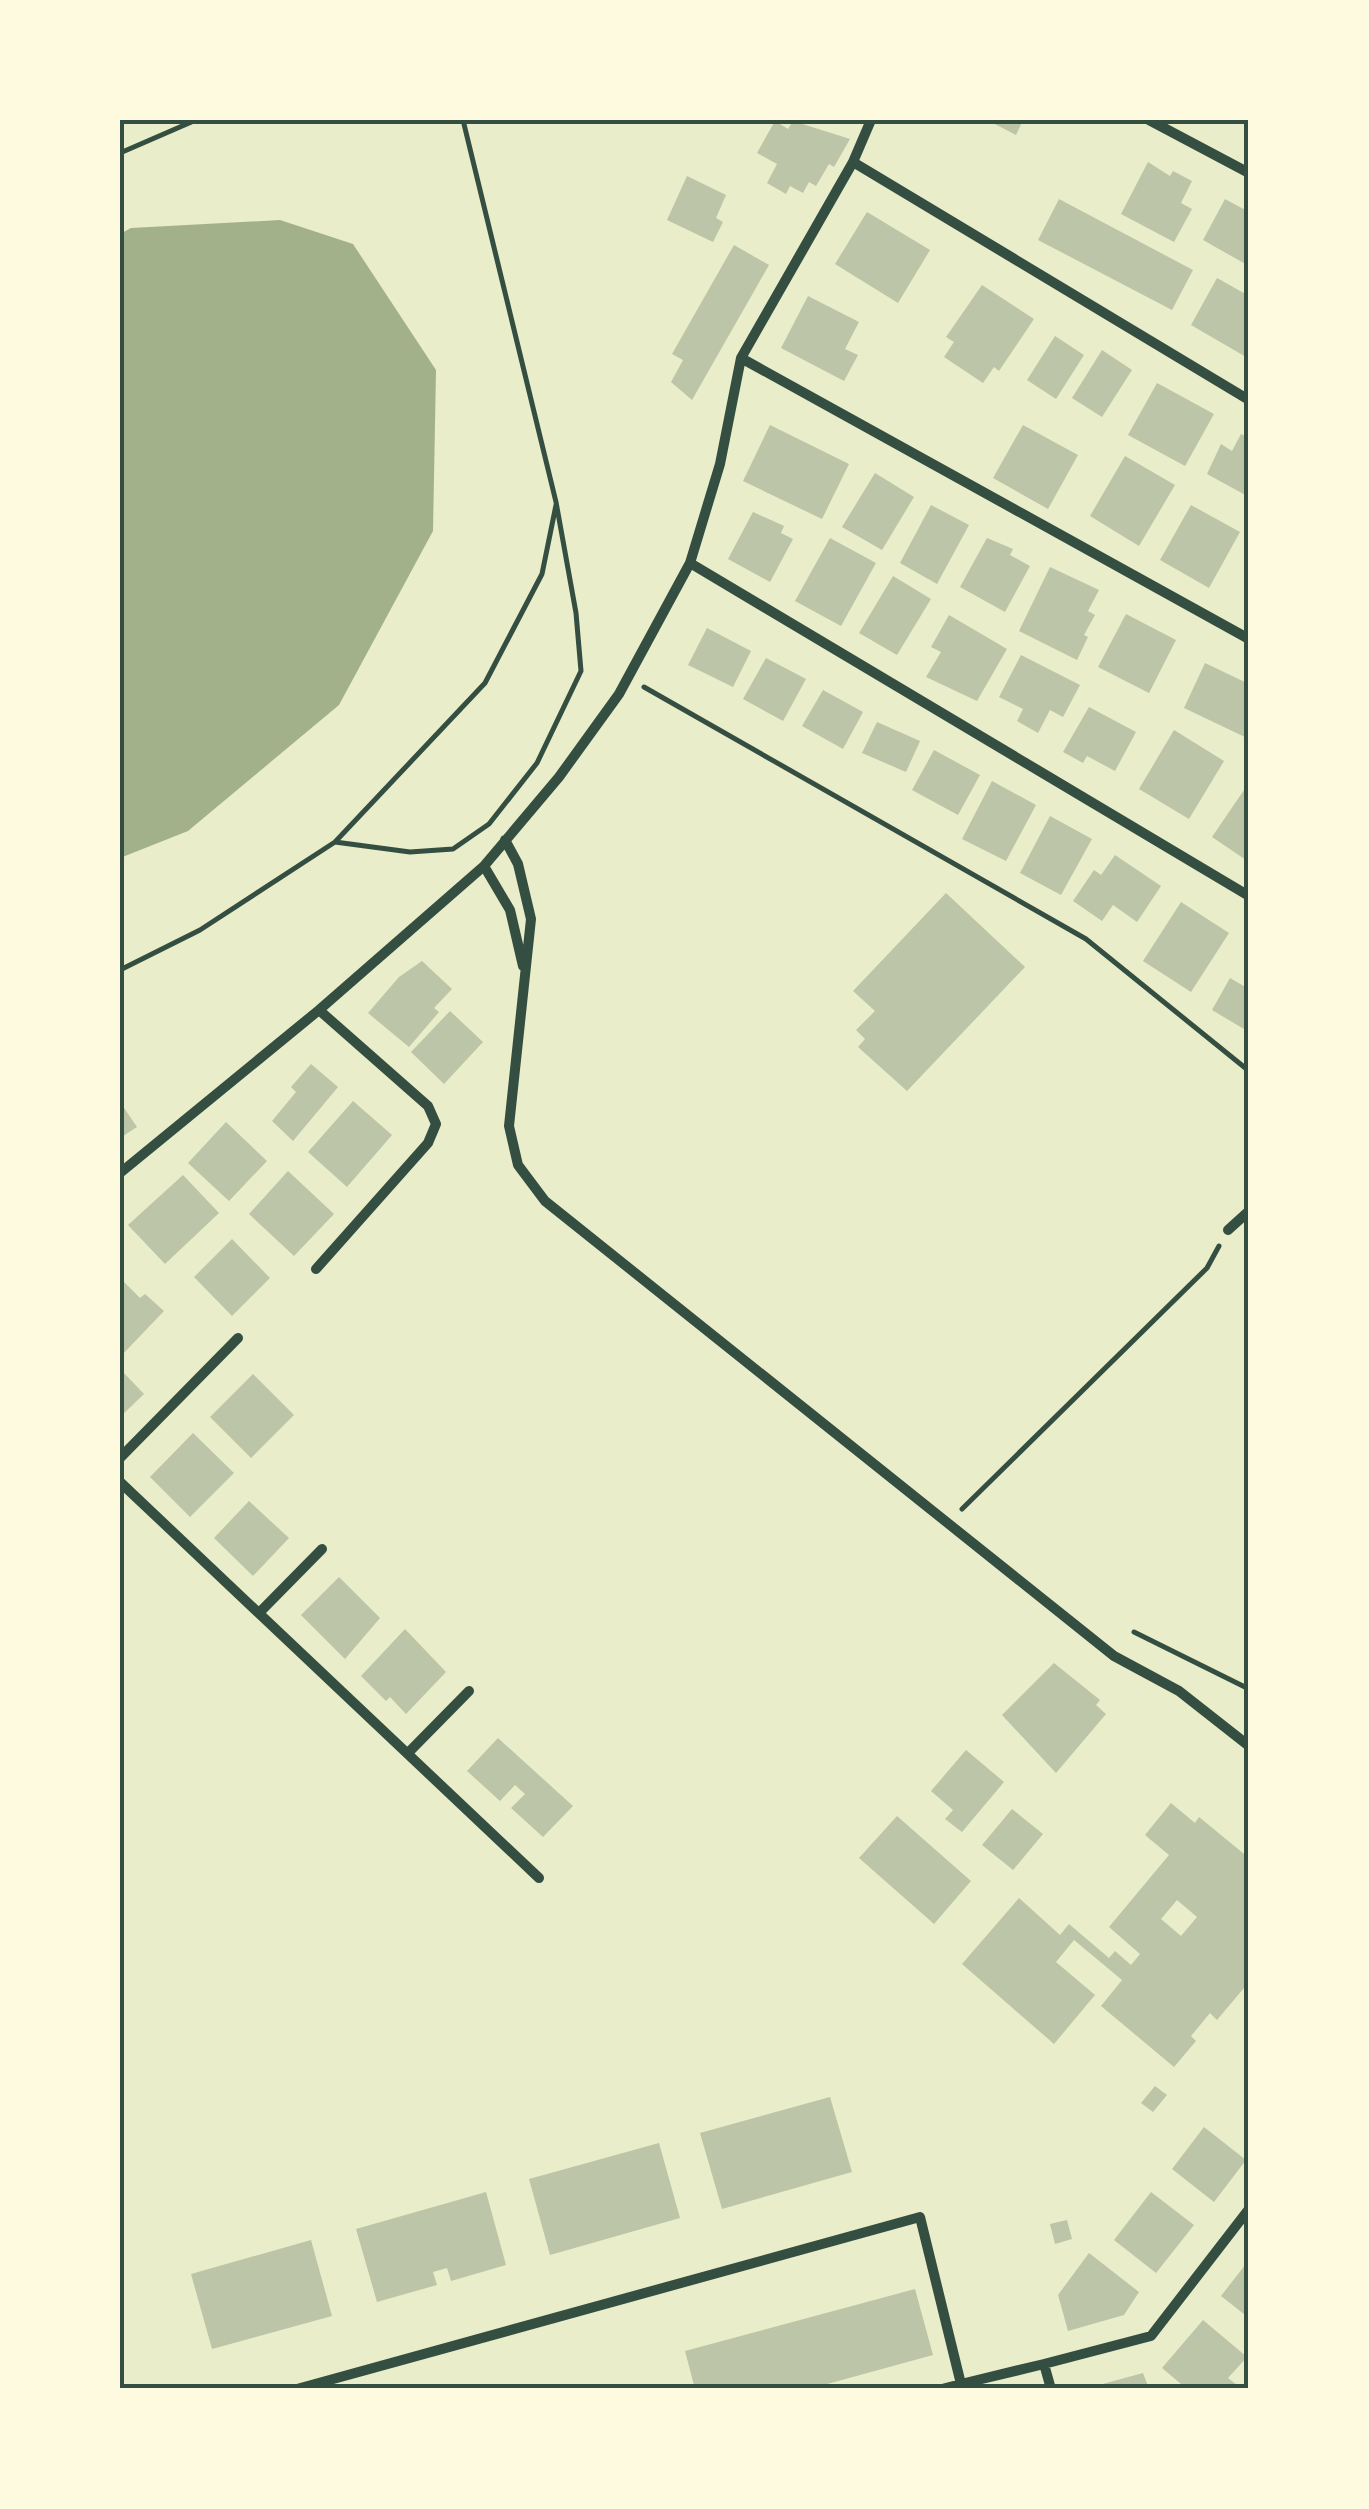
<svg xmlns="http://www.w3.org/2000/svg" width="1369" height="2509" viewBox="0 0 1369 2509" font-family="'DM Sans',sans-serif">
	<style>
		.water { fill: #a3b18a }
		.building { fill: #bcc5a7; fill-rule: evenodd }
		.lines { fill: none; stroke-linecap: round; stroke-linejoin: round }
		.path { stroke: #344e41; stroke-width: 5 }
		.minor { stroke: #344e41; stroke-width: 10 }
		.neatline { fill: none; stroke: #344e41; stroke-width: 4 }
	</style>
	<rect width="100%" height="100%" fill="#e9edc9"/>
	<!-- water -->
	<path class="water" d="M280,220L353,244L436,370L433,531L339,705L188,831L120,858V234L131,228Z"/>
	<!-- building -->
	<path class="building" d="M987,120H1023L1016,135Z
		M775,121L788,129L793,121L850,139L834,167L829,164L816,186L809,182L803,193L790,186L786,194L767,183L777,164L757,153Z
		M1148,162L1170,176L1173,171L1192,181L1181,203L1192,209L1174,242L1121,214Z
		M687,176L726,195L716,218L723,222L713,242L667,220Z
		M1059,199L1193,270L1172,310L1038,240Z
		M1225,199L1249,212V266L1203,240Z
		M867,212L930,250L898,303L835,264Z
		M734,245L769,265L692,400L671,382L683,360L672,354Z
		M1217,278L1249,296L1246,357L1191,325Z
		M982,285L1034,319L999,371L994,367L983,383L944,357L954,342L946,337Z
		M808,296L859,322L845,349L858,355L844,381L781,348Z
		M1055,336L1084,355L1056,399L1027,380Z
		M1102,350L1132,370L1102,417L1072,398Z
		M1157,383L1214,414L1185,466L1128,435Z
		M770,425L849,464L822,519L743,481Z
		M1023,425L1078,455L1048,509L993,478Z
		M1241,434L1249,438V497L1207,474L1221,444L1232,451Z
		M1125,456L1175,485L1139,546L1090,516Z
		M875,473L914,497L882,550L842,527Z
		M931,505L969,525L937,584L900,563Z
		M1191,505L1240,532L1209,588L1160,560Z
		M753,512L784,526L781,533L793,539L770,582L728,559Z
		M830,538L876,563L841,626L795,601Z
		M987,538L1013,549L1010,555L1030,566L1005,612L960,587Z
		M1050,567L1099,590L1088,611L1095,615L1084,635L1088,637L1077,660L1019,631Z
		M893,576L931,599L897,655L859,633Z
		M1126,614L1176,640L1149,693L1098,667Z
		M949,615L1007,649L977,701L926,677L941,652L931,647Z
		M707,628L751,651L733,687L688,665Z
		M1021,655L1080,685L1063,717L1050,710L1038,733L1017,721L1023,709L999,697Z
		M766,658L806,679L783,721L743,699Z
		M1205,663L1249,684L1247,738L1184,708Z
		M823,690L863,712L843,749L802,726Z
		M1089,707L1136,732L1115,771L1087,756L1083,763L1063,752Z
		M877,722L920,741L906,772L862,753Z
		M1174,730L1224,761L1189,819L1139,789Z
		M934,750L980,775L958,815L912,790Z
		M992,781L1036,805L1006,861L962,839Z
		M1244,790L1249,794V862L1212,837Z
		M1050,816L1092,839L1061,895L1020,873Z
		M1115,855L1161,886L1137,922L1113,905L1102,921L1073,901L1094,870L1101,875Z
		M946,893L1025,967L907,1091L858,1047L865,1039L856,1030L875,1011L853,991Z
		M1181,902L1229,933L1191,992L1143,961Z
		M422,961L452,989L434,1008L439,1012L409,1047L368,1013L399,977Z
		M1230,978L1249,989V1032L1212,1010Z
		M450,1011L483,1042L444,1084L411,1052Z
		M311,1064L338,1087L293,1141L272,1121L296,1092L291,1087Z
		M353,1101L392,1135L347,1187L308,1152Z
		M120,1102L137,1127L120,1138Z
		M226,1122L267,1161L229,1201L188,1163Z
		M288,1171L334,1214L294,1256L249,1214Z
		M183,1175L219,1213L165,1264L128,1225Z
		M232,1239L270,1278L232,1316L194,1277Z
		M120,1278L140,1298L145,1294L164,1311L120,1357Z
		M123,1372L144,1394L120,1417V1375Z
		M253,1374L294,1415L251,1458L210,1417Z
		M193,1433L234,1473L190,1517L150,1477Z
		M249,1501L289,1538L253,1576L214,1538Z
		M339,1577L380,1618L345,1659L301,1615Z
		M405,1629L446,1672L406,1714L390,1697L386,1701L361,1676Z
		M1054,1663L1100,1700L1096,1705L1106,1714L1056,1773L1002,1715Z
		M498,1738L573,1806L543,1837L511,1808L525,1794L515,1785L500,1801L467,1771Z
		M966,1750L1004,1782L962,1832L945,1819L953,1810L931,1791Z
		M1171,1803L1195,1823L1199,1817L1249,1858V1982L1217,2020L1210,2013L1191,2036L1196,2041L1174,2067L1101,2006L1122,1980L1074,1940L1056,1962L1095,1995L1054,2044L962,1964L1019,1898L1060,1935L1069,1924L1109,1958L1115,1951L1131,1965L1140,1954L1109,1927L1169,1855L1145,1835ZM1177,1900L1197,1917L1181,1936L1161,1919Z
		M1012,1809L1043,1834L1013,1870L982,1845Z
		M897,1816L971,1881L934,1924L859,1858Z
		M1155,2086L1167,2095L1153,2112L1141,2103Z
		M830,2097L852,2172L722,2209L700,2133Z
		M1204,2127L1246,2160L1214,2202L1172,2169Z
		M659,2143L680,2218L550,2255L529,2179Z
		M486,2192L506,2265L451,2281L447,2268L433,2272L437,2285L377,2302L356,2229Z
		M1151,2192L1194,2225L1156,2273L1114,2240Z
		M1067,2220L1072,2239L1055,2244L1050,2224Z
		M311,2240L332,2316L212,2349L191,2274Z
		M1089,2253L1139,2292L1124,2315L1068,2331L1058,2295Z
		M1249,2260V2318L1221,2296Z
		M915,2289L933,2355L809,2389H695L685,2351Z
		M1203,2320L1247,2357L1228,2378L1237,2385L1233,2389H1197L1192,2384L1187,2389L1162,2368Z
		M1143,2373L1149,2389H1088V2388Z"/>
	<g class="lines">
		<!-- path -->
		<path class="path" d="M120,153L196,120
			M644,687L1086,939L1249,1071
			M335,842L485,683L542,574L556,505
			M120,970L200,930L335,842L410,852L453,849L489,824L537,763L581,671L576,613L556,502L463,120
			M962,1509L1207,1268L1219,1246
			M1134,1632L1249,1689"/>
		<!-- minor -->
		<path class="minor" d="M1149,120L1249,173
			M853,162L1249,400
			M741,358L1249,639
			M690,563L1249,896
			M505,840L518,864L531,919L509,1126L518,1165L545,1201L1114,1656L1179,1691L1249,1746
			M484,866L510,910L523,966
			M120,1173L319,1010L484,866L559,777L619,694L690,563L720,464L741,358L853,162L871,120
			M1228,1230L1249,1211
			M316,1269L428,1143L436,1124L428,1106L319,1010
			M120,1458L238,1338
			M120,1482L539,1878
			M260,1612L322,1549
			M409,1752L469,1691
			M1044,2364L1151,2336L1249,2209
			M297,2389L920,2217L961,2384L1044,2364L1051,2389
			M942,2389L961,2384"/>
	</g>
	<!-- border -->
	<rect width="1369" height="2509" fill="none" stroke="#fefae0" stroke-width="245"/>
	<rect x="122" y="122" width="1124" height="2264" class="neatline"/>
</svg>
